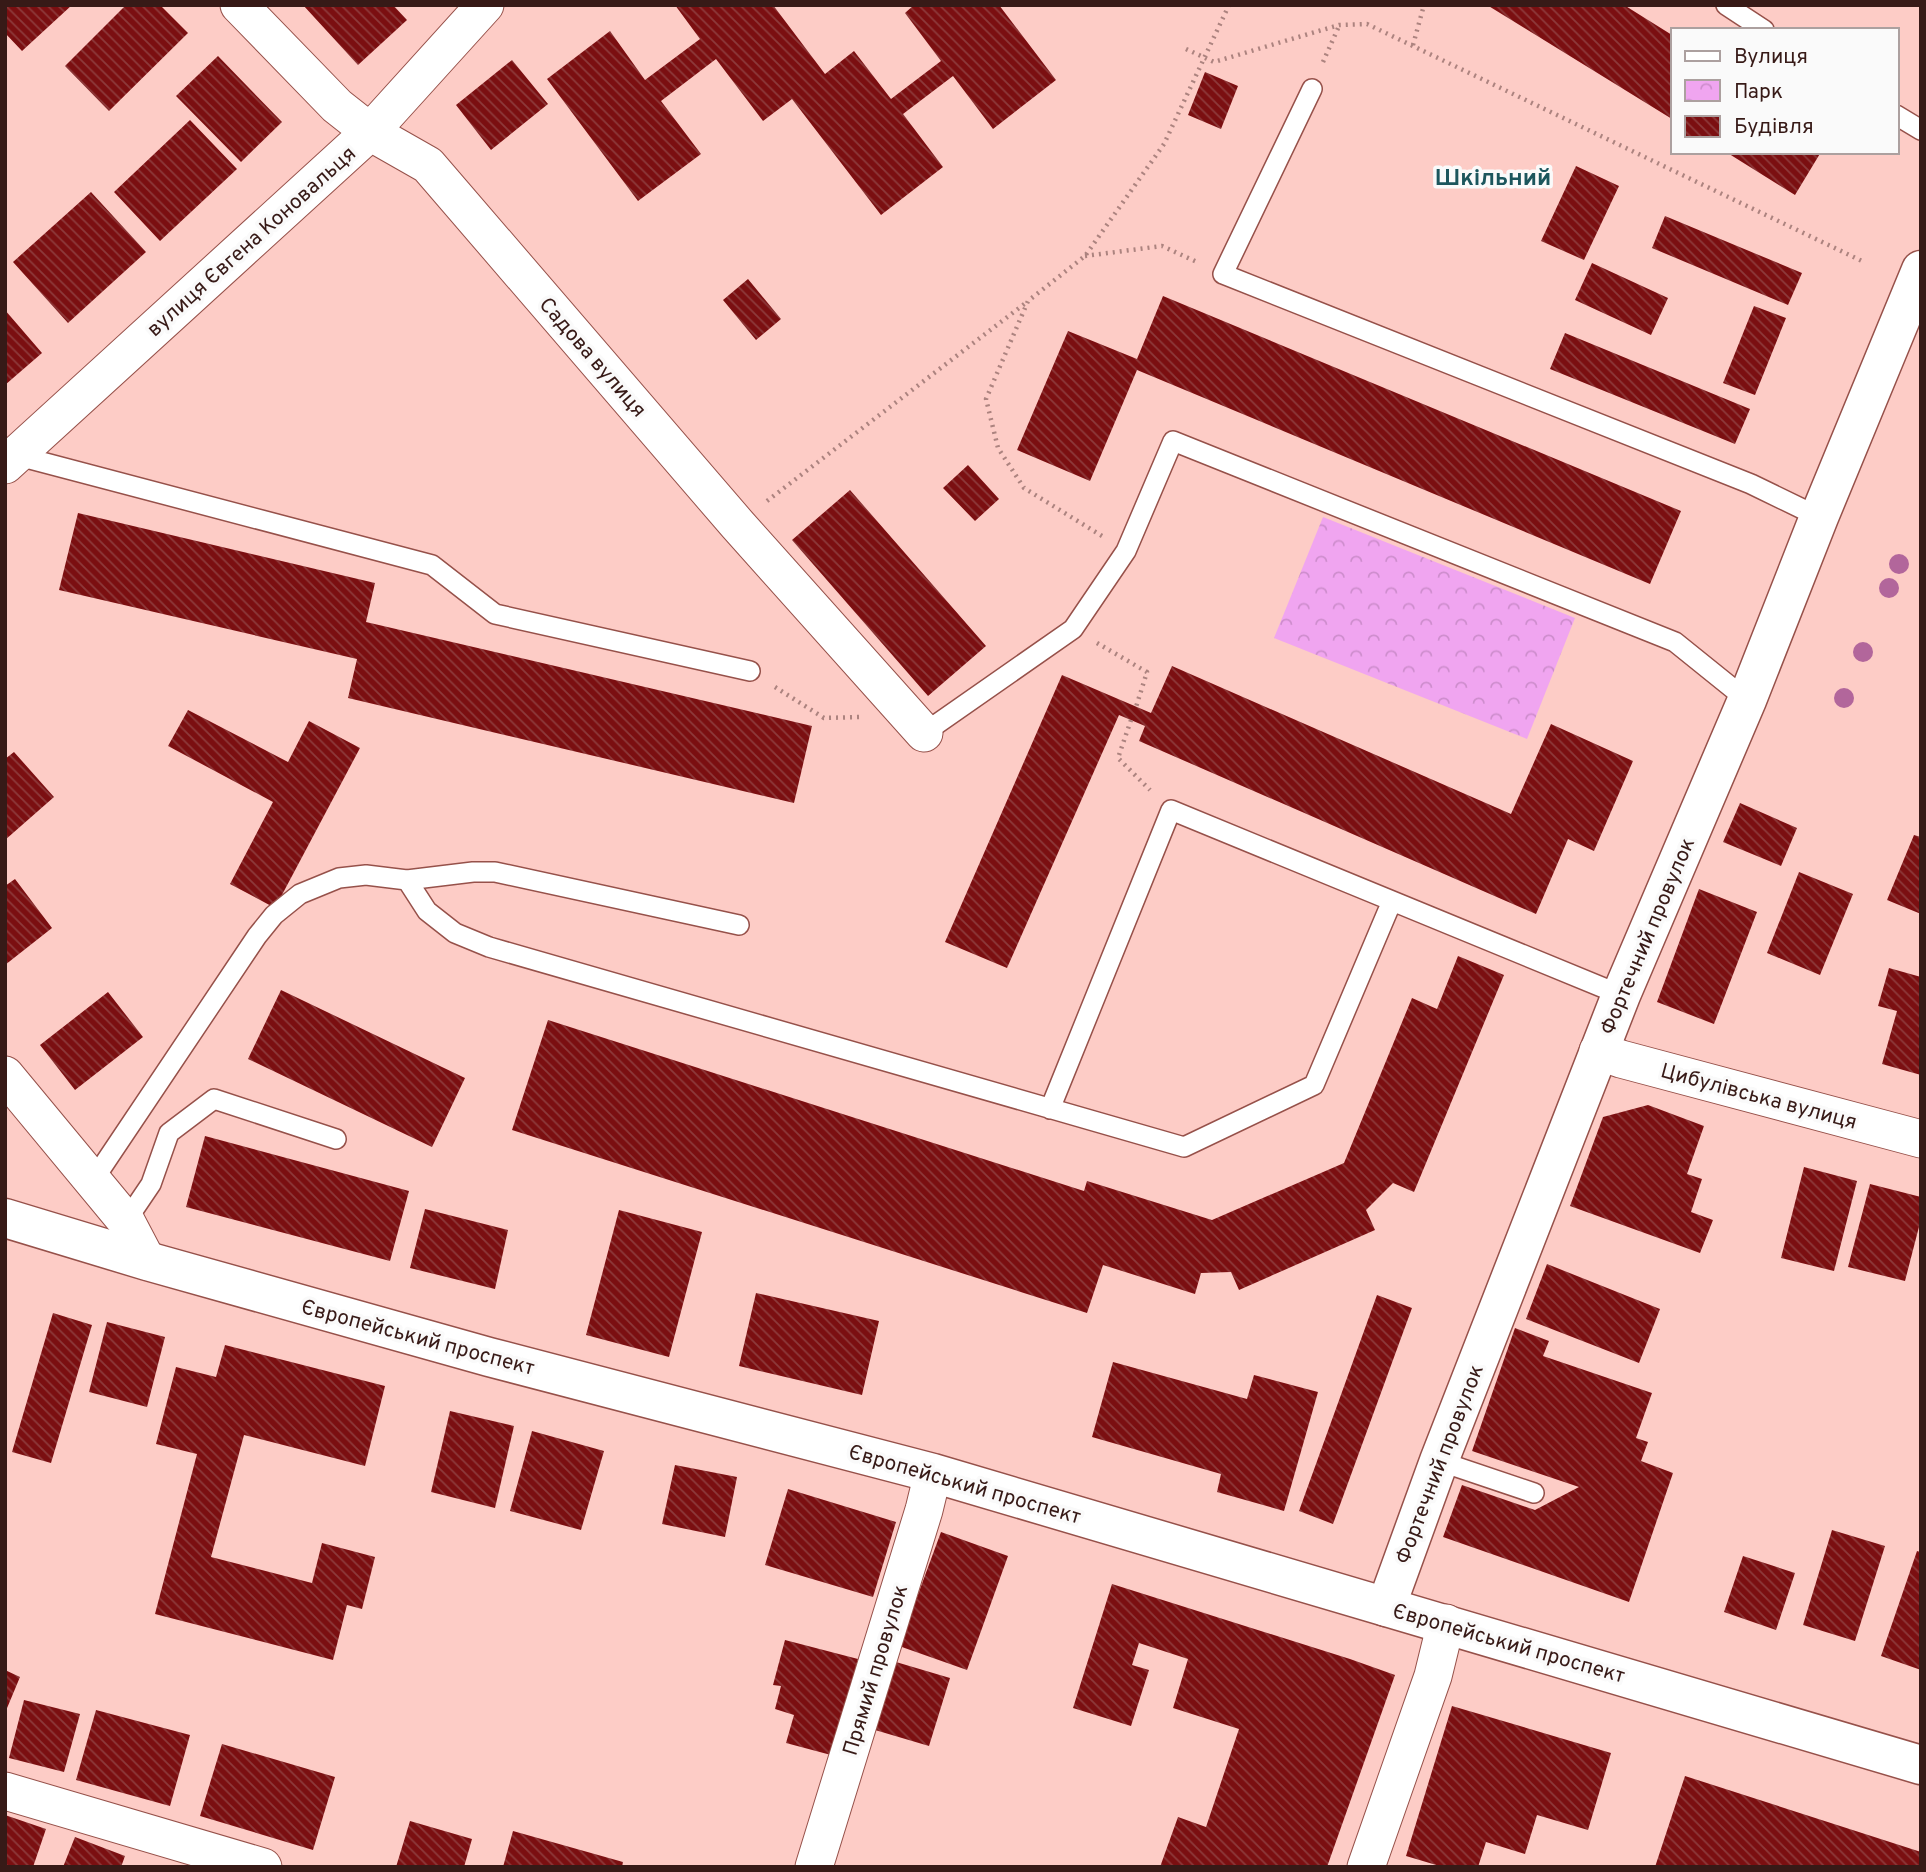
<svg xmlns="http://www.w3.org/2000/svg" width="1926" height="1872" viewBox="0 0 1926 1872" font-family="Overpass,sans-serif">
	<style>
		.park { fill: url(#park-crowns) }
		.building { fill: url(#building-back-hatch) }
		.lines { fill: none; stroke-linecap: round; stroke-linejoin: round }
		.service-casing { stroke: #96514a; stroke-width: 22 }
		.minor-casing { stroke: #96514a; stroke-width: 39 }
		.tertiary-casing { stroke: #96514a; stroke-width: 41 }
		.primary-casing { stroke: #96514a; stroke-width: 41 }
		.path { stroke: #ac837f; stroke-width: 4.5; stroke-dasharray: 2 5; stroke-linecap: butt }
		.service { stroke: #fff; stroke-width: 19 }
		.minor { stroke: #fff; stroke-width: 37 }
		.tertiary { stroke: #fff; stroke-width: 38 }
		.primary { stroke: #fff; stroke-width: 38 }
		.tree { fill: #b2669b }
		.labels { text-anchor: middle; stroke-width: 7; stroke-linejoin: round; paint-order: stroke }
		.street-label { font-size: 21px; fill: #371a17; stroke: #fafafa }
		.neighbourhood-label { font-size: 23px; font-weight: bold; fill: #1c565d; stroke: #fafafa }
	</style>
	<defs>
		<pattern id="park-crowns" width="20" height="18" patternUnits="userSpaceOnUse" patternTransform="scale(1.75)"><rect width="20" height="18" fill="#f0a5f0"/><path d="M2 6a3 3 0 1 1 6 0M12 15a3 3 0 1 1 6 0" fill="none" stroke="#ce8dcd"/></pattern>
		<pattern id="building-back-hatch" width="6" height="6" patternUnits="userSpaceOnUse" patternTransform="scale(1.75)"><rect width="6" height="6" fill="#7b0f11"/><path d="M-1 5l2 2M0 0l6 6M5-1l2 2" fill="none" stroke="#8d3a3b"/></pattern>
	</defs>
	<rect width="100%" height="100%" fill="#fdccc6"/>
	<!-- park -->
	<path class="park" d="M1323,517L1575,618L1527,739L1274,638Z"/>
	<!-- building -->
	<path class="building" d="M5,5H72L22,51L5,33Z
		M126,5H160L188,33L109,111L65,66Z
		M303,5H393L407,20L358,65Z
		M675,5H773L825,74L854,51L891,99L941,61L905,13L914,5H999L1056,80L993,129L953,76L903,114L943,167L881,215L792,99L763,121L716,59L661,101L701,154L638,201L547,79L610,31L645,80L700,39Z
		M1487,5H1624L1672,35V119Z
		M218,56L282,122L241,162L176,96Z
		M512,60L548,104L491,150L456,105Z
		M1205,72L1238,86L1221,129L1188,115Z
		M190,120L237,169L160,241L114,192Z
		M1726,152H1821L1795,195Z
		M1576,166L1619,186L1584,260L1541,241Z
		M91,192L146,252L68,323L13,262Z
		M1665,216L1802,273L1788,305L1652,248Z
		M1592,263L1668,298L1651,335L1575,300Z
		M748,279L781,319L756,340L723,300Z
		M1163,296L1681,511L1650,584L1137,370L1090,481L1017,450L1068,331L1137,359Z
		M1754,306L1786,318L1755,395L1723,383Z
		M5,310L42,353L5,385Z
		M1565,333L1750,409L1735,444L1550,369Z
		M968,465L999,499L975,521L943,488Z
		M850,490L986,646L928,696L792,540Z
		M78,513L375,583L366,622L812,726L794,803L348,698L357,659L59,590Z
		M1172,666L1511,814L1551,724L1633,761L1594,851L1568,839L1536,914L1139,741L1145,726L1119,715L1007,968L945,942L1062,675L1151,713Z
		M188,710L288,762L309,721L360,748L275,908L230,884L273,802L168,746Z
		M14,752L54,797L5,840V759Z
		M1740,803L1797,828L1781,866L1723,842Z
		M1914,835L1921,837V914L1887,900Z
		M1799,872L1853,894L1820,975L1767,953Z
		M15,879L52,928L5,965V886Z
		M1699,889L1757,912L1714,1024L1657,1002Z
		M1458,956L1504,975L1414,1192L1393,1183L1366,1210L1375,1230L1239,1290L1231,1272L1201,1273L1195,1294L1103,1265L1087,1313L512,1130L548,1020L1084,1191L1087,1181L1212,1220L1344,1163L1412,998L1437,1009Z
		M1889,968L1921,977V1075L1882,1064L1897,1011L1878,1006Z
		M281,990L465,1078L432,1147L248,1059Z
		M108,992L143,1037L75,1090L40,1045Z
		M1648,1105L1704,1126L1687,1174L1702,1179L1691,1212L1713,1220L1700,1253L1570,1206L1603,1117Z
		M205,1136L409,1191L390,1261L186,1207Z
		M1804,1167L1857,1181L1834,1271L1781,1258Z
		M1870,1184L1921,1197V1219L1905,1281L1848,1267Z
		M425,1209L508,1230L495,1289L410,1268Z
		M619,1210L702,1232L669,1357L586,1335Z
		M1547,1264L1660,1309L1639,1363L1526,1319Z
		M756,1293L879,1321L862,1395L739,1366Z
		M1377,1295L1412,1308L1333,1524L1299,1511Z
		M53,1313L92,1325L51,1463L12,1452Z
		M107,1322L165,1337L147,1407L89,1392Z
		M1515,1328L1549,1341L1543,1356L1652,1393L1636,1438L1648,1442L1641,1461L1673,1473L1629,1602L1443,1537L1462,1485L1535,1510L1579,1487L1472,1451Z
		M225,1345L385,1386L365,1466L244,1435L211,1557L312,1583L322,1543L375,1557L362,1609L347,1605L333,1660L155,1614L197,1454L156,1444L176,1367L216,1377Z
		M1113,1362L1247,1399L1254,1375L1318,1392L1284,1511L1217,1492L1221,1474L1092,1437Z
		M450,1411L514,1426L495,1508L431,1492Z
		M532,1431L604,1451L581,1530L510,1511Z
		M675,1465L737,1477L725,1537L662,1524Z
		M788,1489L896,1522L873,1597L765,1565Z
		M1832,1530L1885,1546L1855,1641L1803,1625Z
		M941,1532L1008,1556L967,1670L899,1646Z
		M1917,1551L1921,1552V1670L1881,1656Z
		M1743,1556L1795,1573L1776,1630L1724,1612Z
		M1112,1584L1350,1659L1395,1675L1327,1867H1160L1178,1817L1206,1827L1239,1729L1173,1708L1188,1659L1139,1643L1132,1665L1149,1670L1131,1726L1073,1708Z
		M785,1640L858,1659L831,1755L786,1743L794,1715L775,1709L781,1686L773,1685Z
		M896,1662L950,1678L929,1746L875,1730Z
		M5,1670L20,1677L5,1713Z
		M24,1700L80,1714L64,1772L9,1758Z
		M1452,1706L1611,1753L1588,1830L1537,1815L1525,1854L1486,1842L1478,1867H1443L1406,1856Z
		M96,1710L190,1735L170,1806L76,1780Z
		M222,1744L335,1777L313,1850L200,1816Z
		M1685,1776L1921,1852V1867H1655Z
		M5,1815L46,1829L33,1867H5Z
		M410,1821L472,1839L464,1867H396Z
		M513,1831L623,1862L622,1867H503Z
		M75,1837L125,1856L121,1867H63Z"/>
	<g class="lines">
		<!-- service casing -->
		<g class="service-casing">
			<path id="service" d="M1726,5L1764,30
				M1312,89L1223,274L1751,484L1819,517
				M1896,115L1921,130
				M15,455L432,565L495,614L750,671
				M924,733L1073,629L1126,551L1173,441L1675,642L1747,700
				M407,880L427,911L455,933L489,947L1184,1147L1314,1085L1392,901
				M1050,1109L1171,810L1621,995
				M92,1182L257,936L274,915L300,894L339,878L366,875L407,880L473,872H495L739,925
				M126,1221L151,1184L169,1133L214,1099L336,1139
				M1439,1461L1534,1493"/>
		</g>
		<!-- minor casing -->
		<g class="minor-casing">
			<path id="minor" d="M239,5L337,106L370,132L428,165L737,524L924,733
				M5,465L370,132L485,5
				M1598,1051L1621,1059L1921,1139
				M5,1075L126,1221L147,1261
				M5,1791L263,1867
				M814,1867L924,1510L933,1473
				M1366,1867L1433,1676L1446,1623"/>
		</g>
		<!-- tertiary casing -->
		<g class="tertiary-casing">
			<path id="tertiary" d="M1386,1607L1439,1461L1621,995L1747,700L1819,517L1921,270"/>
		</g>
		<!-- primary casing -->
		<g class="primary-casing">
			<path id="primary" d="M5,1218L147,1261L489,1357L933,1473L1921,1765"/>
		</g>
		<!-- path -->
		<path class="path" d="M1413,45L1424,5
			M1186,49L1214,62L1339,25L1367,24L1864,262
			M1323,62L1339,26
			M1085,256L1162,246L1197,262
			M767,501L1027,302
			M1102,536L1024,488L998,448L986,399L1028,301L1085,256L1164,144L1229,5
			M1097,643L1147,672L1136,707
			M775,687L824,718L859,717
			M1131,720L1118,758L1150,790"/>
		<!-- service -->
		<use href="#service" class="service"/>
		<!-- minor -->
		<use href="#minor" class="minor"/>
		<!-- tertiary -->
		<use href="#tertiary" class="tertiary"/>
		<!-- primary -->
		<use href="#primary" class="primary"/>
	</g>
	<!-- trees -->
	<g class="tree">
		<circle cx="1899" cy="564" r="10"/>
		<circle cx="1889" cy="588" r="10"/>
		<circle cx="1863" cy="652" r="10"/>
		<circle cx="1844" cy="698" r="10"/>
	</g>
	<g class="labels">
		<!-- street labels -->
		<g class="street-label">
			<text transform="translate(251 241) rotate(-42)" y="7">вулиця Євгена Коновальця</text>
			<text transform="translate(593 357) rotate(49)" y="7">Садова вулиця</text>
			<text transform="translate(1647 936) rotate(-67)" y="7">Фортечний провулок</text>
			<text transform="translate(1759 1096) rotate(15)" y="7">Цибулівська вулиця</text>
			<text transform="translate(418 1337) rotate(15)" y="7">Європейський проспект</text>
			<text transform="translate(1439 1464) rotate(-69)" y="7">Фортечний провулок</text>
			<text transform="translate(965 1484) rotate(16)" y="7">Європейський проспект</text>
			<text transform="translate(1509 1643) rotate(16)" y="7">Європейський проспект</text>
			<text transform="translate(875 1670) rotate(-73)" y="7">Прямий провулок</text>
		</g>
		<!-- neighbourhood labels -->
		<g class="neighbourhood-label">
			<text x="1493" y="185">Шкільний</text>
		</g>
	</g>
	<!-- border -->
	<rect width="1926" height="1872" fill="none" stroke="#371a17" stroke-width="14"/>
	<!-- legend -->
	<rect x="1671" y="28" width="228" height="126" fill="#fafafa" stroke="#aca09f" stroke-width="2"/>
	<rect x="1685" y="51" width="35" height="10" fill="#ffffff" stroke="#aca09f" stroke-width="2"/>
	<text x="1734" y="63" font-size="21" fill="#371a17">Вулиця</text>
	<rect x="1685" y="80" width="35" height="21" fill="url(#park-crowns)" stroke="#aca09f" stroke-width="2"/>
	<text x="1734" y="98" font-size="21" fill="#371a17">Парк</text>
	<rect x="1685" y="116" width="35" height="21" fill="url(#building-back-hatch)" stroke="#aca09f" stroke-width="2"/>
	<text x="1734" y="133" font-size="21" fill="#371a17">Будівля</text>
</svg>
